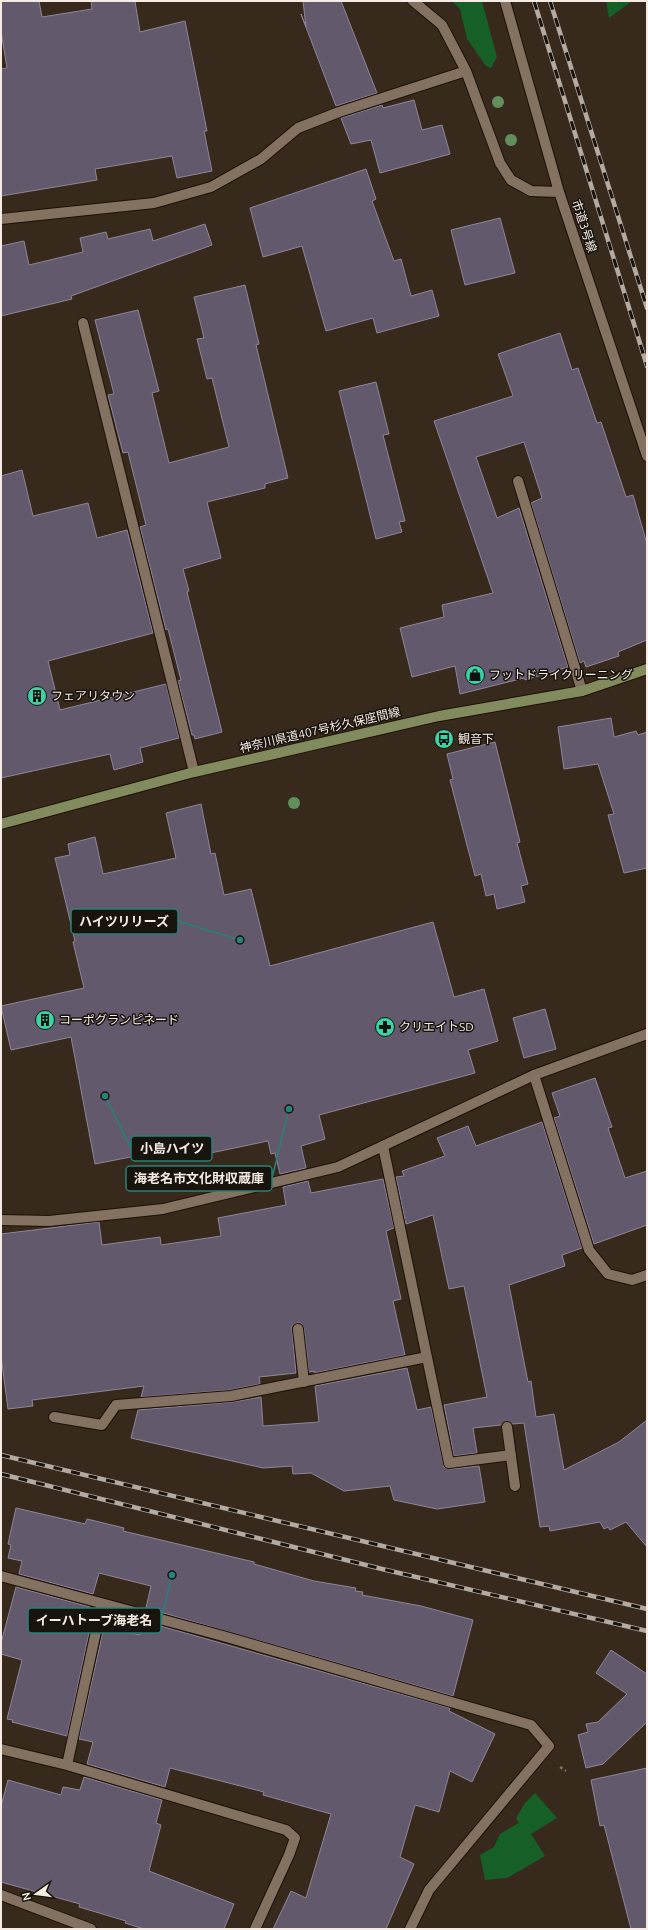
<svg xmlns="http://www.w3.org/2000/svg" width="648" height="1930" viewBox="0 0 648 1930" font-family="Ubuntu,'Noto Sans JP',sans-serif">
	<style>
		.green { fill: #166027 }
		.building { fill: #62596c; stroke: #8f869a }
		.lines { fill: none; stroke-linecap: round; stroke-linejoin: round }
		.lane-casing { stroke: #1e1105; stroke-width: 12 }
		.street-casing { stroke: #1e1105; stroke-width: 12 }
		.secondary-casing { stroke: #1e1105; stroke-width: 12 }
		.path { stroke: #82756a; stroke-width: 2.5; stroke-dasharray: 3 3; stroke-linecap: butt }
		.lane { stroke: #837262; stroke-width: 10 }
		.street { stroke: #837262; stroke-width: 10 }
		.secondary { stroke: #828b5d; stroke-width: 10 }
		.rail-casing { stroke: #b6aaa0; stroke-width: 4.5 }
		.rail { stroke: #19130d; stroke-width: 3; stroke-dasharray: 9; stroke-linecap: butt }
		.tree { fill: #62905c }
		.labels { text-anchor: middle; stroke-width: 3; stroke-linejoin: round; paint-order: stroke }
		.street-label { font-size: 12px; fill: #f6ece4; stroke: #19130d }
		.poi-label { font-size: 12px; fill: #f6ece4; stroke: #19130d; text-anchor: start }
		.leader { fill: none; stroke: #26827a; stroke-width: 1.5 }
		.callout-dot { fill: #26827a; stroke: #19130d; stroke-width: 1.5 }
		.callout { fill: #19130d; stroke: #26827a; stroke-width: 1.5 }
		.callout-label { font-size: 13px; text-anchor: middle; font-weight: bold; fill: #f6ece4 }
	</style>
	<rect width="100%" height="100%" fill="#37291b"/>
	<!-- green -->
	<path class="green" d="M452,1H482L497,57L491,68L486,66L467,39L460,9Z
		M606,1H632L609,18Z
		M535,1793L557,1818L531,1834L545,1856L507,1878L485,1880L480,1855L494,1847L500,1834L519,1823L516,1818L525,1803Z"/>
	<!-- building -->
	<path class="building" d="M1,1H39L42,17L92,9L91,1H135L140,32L185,21L207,131H204L212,171L177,178L172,156L95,169L97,180L1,196V69L7,68L1,31Z
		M303,1H341L377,93L336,106L301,14L306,27Z
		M414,100L422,130L442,125L450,154L380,173L371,140L351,144L341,118L382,105L383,108Z
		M366,169L376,199L372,201L394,261L401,259L411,296L432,290L439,316L377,333L373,318L326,331L302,246L263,257L250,208Z
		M500,218L515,273L465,285L451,230Z
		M205,224L212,245L71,296L72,299L1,316V246L24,241L29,265L83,252L80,238L106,232L108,239L150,229L153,241Z
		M245,285L259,344L256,345L288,478L265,484V488L207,502L221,558L183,569L189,591L187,592L222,732L195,739L194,735H192L178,681L181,680L168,629L166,630L140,527L146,525L128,452L123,453L108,395L114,394L95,320L138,310L159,391L152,393L169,463L229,447L212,378L207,379L197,339L204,338L194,297Z
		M560,333L572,370L578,368L597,423L601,422L626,497L633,495L647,544V640L618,652L619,656L586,667L584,661L580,663L531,503L542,498L524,442L476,457L497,518L519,508L568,667L525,680L524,678L460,694L455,666L412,677L400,628L444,617L442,605L493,593L434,421L513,396L498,354Z
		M376,382L389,434L383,435L405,521L399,522L402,532L376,539L339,391Z
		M22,470L33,516L88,503L97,538L127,530L153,633L48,661L60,710L166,684L179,738L140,748L143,762L114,770L110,754L1,778V476Z
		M611,718L614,737L636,731L638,735L647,732V868L624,873L608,815L614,814L598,764L564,769L558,727Z
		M495,742L520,842L517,843L528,884L521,886L525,902L497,909L494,894L486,896L481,874L475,876L450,780L453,779L447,754Z
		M201,804L211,854L215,853L224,895L251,889L270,966L433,922L454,997L484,989L498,1041L468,1050L475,1073L319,1115L325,1139L301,1146L306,1168L280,1174L275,1153L271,1154L268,1141L177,1160L176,1156L172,1157L171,1149L95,1164L71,1037L11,1050L1,1006L84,988L73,942L75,941L55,858L70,855L68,844L95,837L103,874L176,858L166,813Z
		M545,1009L556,1049L524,1058L513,1018Z
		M595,1078L612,1127L608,1128L625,1178L647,1171V1225L594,1244L554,1118L560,1116L552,1093Z
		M542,1122L582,1248L562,1255L565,1266L509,1285L528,1382L531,1381L536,1417L554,1414L564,1470L619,1442L647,1420V1547L626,1522L610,1530L608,1527L604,1529L600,1522L550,1531L549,1526L540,1527L524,1423L513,1424L507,1421L501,1425L473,1428L477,1453L454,1456L444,1405L487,1397L464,1286L449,1289L433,1215L406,1224L396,1177L404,1176L402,1171L445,1156L437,1138L468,1126L476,1146Z
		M383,1179L394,1228L386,1231L401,1299L393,1301L405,1355L314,1373V1371L309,1372L304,1328L301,1323H297L292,1326V1330L296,1373L259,1377L260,1384L230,1390L141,1397L144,1386L32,1400L33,1406L8,1409L1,1356V1234L99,1222L102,1245L160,1237L161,1245L221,1236L218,1218L286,1205L283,1187L308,1181L311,1193Z
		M407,1368L417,1410L431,1407L444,1467L450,1469L479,1466L485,1502L437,1509L394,1500L390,1486L344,1491L311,1473L293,1474L292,1466L263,1468L131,1438L138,1410L232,1402L261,1397L263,1426L319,1422L315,1386Z
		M16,1508L85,1524L87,1519L124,1528L123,1531L254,1562V1564L314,1581L356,1588L355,1591L363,1592L362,1595L421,1606L473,1620L453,1696L146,1608L151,1586L99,1573L93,1594L19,1574L22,1561L8,1558L11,1545L8,1544Z
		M16,1587L90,1607L86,1622L91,1624L67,1736L12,1722L13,1720L7,1719L22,1660L1,1654V1643Z
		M143,1621L450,1708L449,1711L495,1734L472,1782L450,1771L439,1812L415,1805L400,1857L414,1864L386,1929H273L291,1891L306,1898L331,1814L263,1795L264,1792L170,1768L165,1787L87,1764L93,1742L79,1739L104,1627L140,1635Z
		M611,1650L647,1674V1722L603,1764L586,1768L578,1735L588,1732L586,1724L598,1722L627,1694L596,1673Z
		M647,1768V1929H631L604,1825L600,1826L591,1780Z
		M84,1777L162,1800L156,1823L161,1825L149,1871L234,1904L224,1929H144L125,1923L126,1921L79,1907L80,1904L1,1882V1806L8,1780L61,1795L63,1787L80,1790Z"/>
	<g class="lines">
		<!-- lane casing -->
		<g class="lane-casing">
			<path id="lane" d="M83,323L194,772
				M518,481L582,691
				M534,1075L589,1250L608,1274L632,1280L647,1275
				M298,1329L304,1382"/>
		</g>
		<!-- street casing -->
		<g class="street-casing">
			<path id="street" d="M413,1L442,25L466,71L500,163L511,180L531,191L559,192
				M505,1L559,192L647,456
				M1,219L154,203L211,187L261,159L298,128L339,112L466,71
				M383,1146L449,1463L511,1455
				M1,1220L49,1221L163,1209L338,1167L534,1075L647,1034
				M54,1417L102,1425L116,1405L231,1396L427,1357
				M507,1427L515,1486
				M1,1576L223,1636L531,1725L549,1746L429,1890L410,1929
				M1,1749L67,1765L286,1830L295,1838L289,1855L255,1929
				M67,1765L102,1604
				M1,1895L91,1929"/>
		</g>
		<!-- secondary casing -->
		<g class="secondary-casing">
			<path id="secondary" d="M1,824L194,772L269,755L439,716L582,691L647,669"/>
		</g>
		<!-- path -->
		<path class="path" d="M560,1767L566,1771"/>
		<!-- lane -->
		<use href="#lane" class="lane"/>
		<!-- street -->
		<use href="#street" class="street"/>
		<!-- secondary -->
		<use href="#secondary" class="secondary"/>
		<!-- rail casing -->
		<g class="rail-casing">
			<path id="rail" d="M534,1L647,366
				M550,1L647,308
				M1,1455L647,1609
				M1,1474L382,1569L647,1631"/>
		</g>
		<!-- rail -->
		<use href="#rail" class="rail"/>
	</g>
	<!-- trees -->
	<g class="tree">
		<circle cx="498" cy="102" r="6"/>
		<circle cx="511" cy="140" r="6"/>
		<circle cx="294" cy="803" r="6"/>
	</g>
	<!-- icons -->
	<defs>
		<g id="shop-disc" transform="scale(1)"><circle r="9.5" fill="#38d4a6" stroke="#19130d"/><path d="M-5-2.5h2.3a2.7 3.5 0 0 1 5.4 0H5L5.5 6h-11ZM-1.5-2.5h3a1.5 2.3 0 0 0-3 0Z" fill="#111"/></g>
		<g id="building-disc" transform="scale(1)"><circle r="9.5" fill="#38d4a6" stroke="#19130d"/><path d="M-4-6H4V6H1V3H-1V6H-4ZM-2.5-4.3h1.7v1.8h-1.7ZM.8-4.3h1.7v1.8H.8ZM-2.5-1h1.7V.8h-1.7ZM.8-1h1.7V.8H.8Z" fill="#111"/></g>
		<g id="bus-disc" transform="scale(1)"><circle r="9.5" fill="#38d4a6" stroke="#19130d"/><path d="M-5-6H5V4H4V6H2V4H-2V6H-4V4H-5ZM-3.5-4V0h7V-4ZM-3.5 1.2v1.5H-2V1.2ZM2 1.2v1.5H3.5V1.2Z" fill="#111"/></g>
		<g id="pharmacy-disc" transform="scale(1)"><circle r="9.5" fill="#38d4a6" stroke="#19130d"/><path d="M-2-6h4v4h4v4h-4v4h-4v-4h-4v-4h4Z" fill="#111"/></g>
	</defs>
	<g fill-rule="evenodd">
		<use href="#shop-disc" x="475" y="675"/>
		<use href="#building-disc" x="37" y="696"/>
		<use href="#bus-disc" x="444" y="739"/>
		<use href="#building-disc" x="45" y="1020"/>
		<use href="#pharmacy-disc" x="385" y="1027"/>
	</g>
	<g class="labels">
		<!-- street labels -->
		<g class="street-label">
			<text transform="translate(584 226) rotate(72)" y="4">市道3号線</text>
			<text transform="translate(320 730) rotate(-13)" y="4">神奈川県道407号杉久保座間線</text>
		</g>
		<!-- poi labels -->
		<g class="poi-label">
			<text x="489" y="679">フットドライクリーニング</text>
			<text x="51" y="700">フェアリタウン</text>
			<text x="458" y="743">観音下</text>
			<text x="59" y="1024">コーポグランピネード</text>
			<text x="399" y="1031">クリエイトSD</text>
		</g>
	</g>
	<!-- callouts -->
	<path class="leader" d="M240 940L178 921M105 1096L131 1148M289 1109L272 1178M172 1575L161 1620"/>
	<g class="callout-dot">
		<circle cx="240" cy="940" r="4"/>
		<circle cx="105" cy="1096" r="4"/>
		<circle cx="289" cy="1109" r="4"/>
		<circle cx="172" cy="1575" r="4"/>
	</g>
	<g class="callout">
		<rect x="71" y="909" width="107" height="25" rx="4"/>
		<rect x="131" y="1136" width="81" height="25" rx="4"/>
		<rect x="126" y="1166" width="146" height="25" rx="4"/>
		<rect x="28" y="1608" width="133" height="25" rx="4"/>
	</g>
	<g class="callout-label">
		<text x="124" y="926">ハイツリリーズ</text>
		<text x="172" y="1153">小島ハイツ</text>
		<text x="199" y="1183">海老名市文化財収蔵庫</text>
		<text x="94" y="1625">イーハトーブ海老名</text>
	</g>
	<!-- border -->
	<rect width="648" height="1930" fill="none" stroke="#f6ece4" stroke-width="4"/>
	<!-- north arrow -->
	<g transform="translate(36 1894) rotate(256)" stroke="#19130d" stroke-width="3" paint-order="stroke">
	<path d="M0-3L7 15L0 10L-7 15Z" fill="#f6ece4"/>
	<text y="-6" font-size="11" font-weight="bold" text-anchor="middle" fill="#f6ece4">N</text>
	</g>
</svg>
